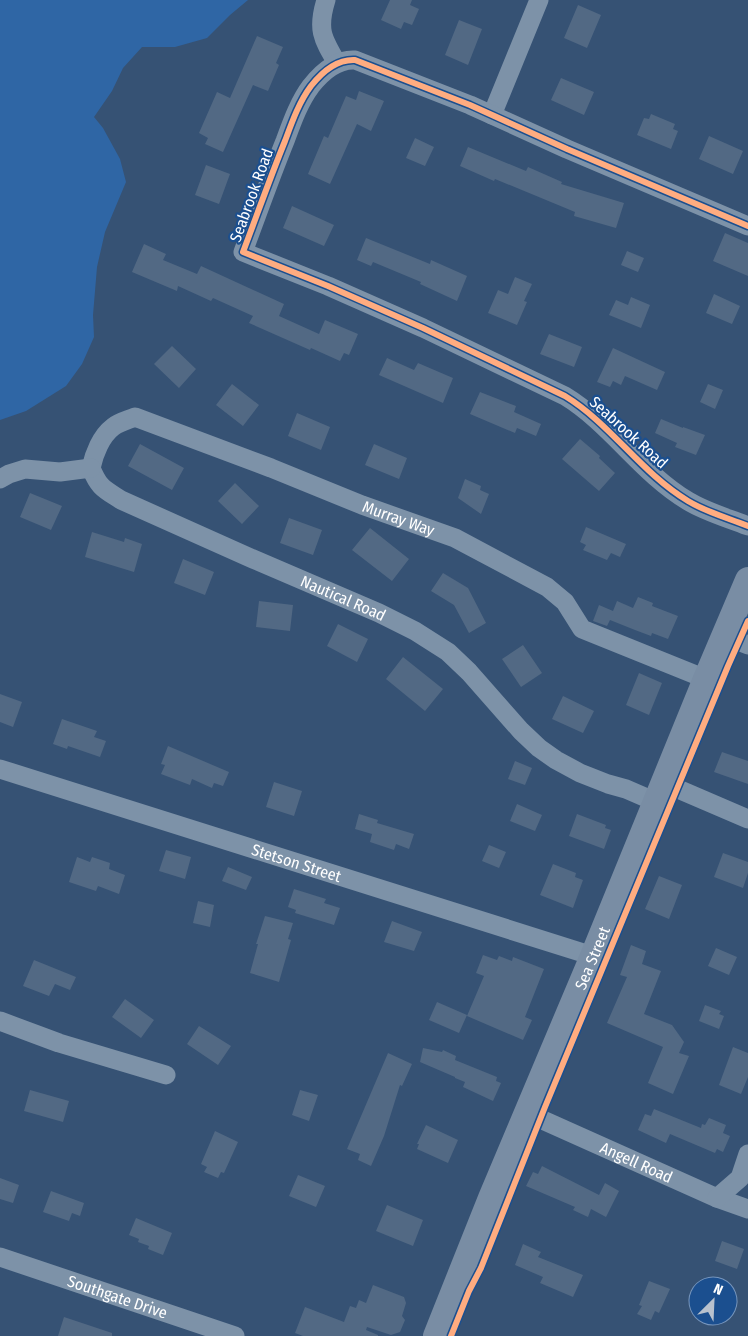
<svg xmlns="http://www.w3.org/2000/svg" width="748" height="1336" viewBox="0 0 748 1336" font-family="'Fira Sans Condensed',sans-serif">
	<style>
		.green { fill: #2f66a5 }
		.building { fill: #526984 }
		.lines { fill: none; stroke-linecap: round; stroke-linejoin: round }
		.street { stroke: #7d92a8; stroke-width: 19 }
		.secondary { stroke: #798da4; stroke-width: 26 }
		.cycleway-casing { stroke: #1b4f8f; stroke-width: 9 }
		.cycleway { stroke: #ffac80; stroke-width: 6 }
		.labels { text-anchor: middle; stroke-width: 4.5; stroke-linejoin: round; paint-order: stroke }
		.street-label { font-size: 16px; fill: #fff; stroke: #1b4f8f }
	</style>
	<rect width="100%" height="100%" fill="#365274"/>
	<!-- green -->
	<path class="green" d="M0,0H248L230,15L207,38L175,47H142L123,68L112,91L94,117L103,128L120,159L126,182L105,232L97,267L93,315L94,337L82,364L66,386L26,411L0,420Z"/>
	<!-- building -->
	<path class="building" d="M390,0H412L410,5L419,9L412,25L404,22L401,29L381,20Z
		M578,5L601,15L587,48L564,38Z
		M459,20L482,29L468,65L445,55Z
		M257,36L283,47L276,63L279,65L268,91L253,85L223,152L205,144L208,138L199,133L217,92L230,98Z
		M561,78L594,92L584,115L551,100Z
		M359,91L384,101L371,131L357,124L330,184L308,174L324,136L328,138L346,96L356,100Z
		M651,114L675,124L673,129L678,131L671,149L637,135L644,118L649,119Z
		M709,136L743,151L733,174L699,159Z
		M415,138L434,147L425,166L406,158Z
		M468,147L526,171L528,167L562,182L561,184L624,203L616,228L574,216L575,212L495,179L494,181L460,166Z
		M206,165L230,174L219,204L195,195Z
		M292,206L334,225L324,246L283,228Z
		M725,233L748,243V276L713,261Z
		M366,238L430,264L431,260L467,276L457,301L420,284L421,282L373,262L371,266L357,260Z
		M144,244L166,254L163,260L197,274L201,266L284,304L279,316L319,334L325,320L358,334L349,355L344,353L340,361L311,348L310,350L249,323L253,316L213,298L211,301L178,286L177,291L132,272Z
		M627,251L644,258L638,272L621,265Z
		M515,277L532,284L524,301L527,302L517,325L488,313L498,290L508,294Z
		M714,294L740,306L732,324L706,313Z
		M631,297L650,305L641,328L609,315L616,300L628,305Z
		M549,334L582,347L574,367L540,354Z
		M172,346L196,369L179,388L154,364Z
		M613,348L665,372L657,390L625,376L621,385L613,381L610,387L597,382Z
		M387,358L414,370L418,363L453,378L443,403L379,375Z
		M232,384L259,405L243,426L216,405Z
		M708,384L723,390L715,409L700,402Z
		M480,392L516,406L514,412L541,424L536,436L517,428L515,433L470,414Z
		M297,413L330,427L321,450L288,436Z
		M661,419L683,428V427L705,435L696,455L675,447L677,443L655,433Z
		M580,439L600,456L599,458L615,473L599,491L562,459Z
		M140,444L184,468L172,490L128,466Z
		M374,444L407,458L399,479L365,465Z
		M465,479L481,486L480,490L489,494L481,514L458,498Z
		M235,483L259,506L242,524L218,501Z
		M30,493L62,506L51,530L20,517Z
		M289,518L322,530L313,555L280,543Z
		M586,527L626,544L620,557L611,553L607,560L583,550L586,545L580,542Z
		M370,528L409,559L392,581L352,550Z
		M92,532L124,542L125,538L142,544L134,572L85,557Z
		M183,559L214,572L205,595L174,583Z
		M443,573L468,588L486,623L469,633L454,605L431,591Z
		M638,597L653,603L652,606L678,616L668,639L652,633L651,636L635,630L610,620L607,626L593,621L599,605L613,611L617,601L633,608Z
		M259,601L293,605L290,631L256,627Z
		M338,624L368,639L357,662L327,646Z
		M523,645L542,673L521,687L502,659Z
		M403,657L443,689L425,711L386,679Z
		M639,673L662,683L649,715L626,705Z
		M0,694L22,702L13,727L0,722Z
		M563,696L594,711L583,733L552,719Z
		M62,719L97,731L94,737L106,741L100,757L68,746L67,749L53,744Z
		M168,746L229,772L223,786L214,783L212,788L192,779L190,785L161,774L165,765L161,764Z
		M722,752L748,761V784L714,772Z
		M515,761L532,768L525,785L508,779Z
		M274,782L302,791L294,816L266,807Z
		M517,804L542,815L535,831L510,821Z
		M359,814L378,820L377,823L414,834L409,849L396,844L394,850L370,842L372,834L355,829Z
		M577,814L606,825L605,828L611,830L604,849L569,836Z
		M489,845L506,852L499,868L482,861Z
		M166,850L191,857L185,879L159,871Z
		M723,853L748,862V873L743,888L714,877Z
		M77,857L90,862L92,857L110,863L109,869L125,875L119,894L98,886L96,891L69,882Z
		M553,864L576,873L575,877L583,880L573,908L540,895Z
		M228,867L252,877L246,890L222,881Z
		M659,876L682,885L669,919L645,909Z
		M294,889L326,899L324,903L340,908L334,925L295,913L296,910L288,907Z
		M198,901L214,905L210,927L193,923Z
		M265,916L293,923L288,939L291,940L279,982L250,973L258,944H256Z
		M392,921L422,932L414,951L384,942Z
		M631,945L646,951L642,964L661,971L644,1014L672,1025L684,1042L679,1053L689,1056L673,1094L648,1083L663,1047L607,1023L627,977L620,975Z
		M716,948L737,957L729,975L708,966Z
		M483,955L497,960L499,956L512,961L513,957L544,969L525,1017L532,1020L523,1040L467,1016L484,976L476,973Z
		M34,960L76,977L70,990L55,984L49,996L23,986Z
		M125,999L154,1020L141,1038L112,1017Z
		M437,1002L467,1015L459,1033L429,1020Z
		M705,1005L721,1011L719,1014L724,1016L719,1029L699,1021Z
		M199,1026L231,1046L218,1065L187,1044Z
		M733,1047L748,1053V1077L741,1094L719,1085Z
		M423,1048L442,1052L443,1050L456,1056L455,1060L497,1077L496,1081L501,1083L493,1101L463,1087L465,1082L455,1078V1077L420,1062Z
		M388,1053L412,1064L402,1086L400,1085L384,1136L371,1166L358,1160L360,1154L347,1149Z
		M30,1090L69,1101L63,1122L24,1111Z
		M300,1090L318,1095L309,1121L292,1115Z
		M654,1109L701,1128L702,1124L705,1125L709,1118L726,1125L723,1133L730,1136L723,1152L717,1149L715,1153L670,1134L666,1143L638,1130L645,1114L651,1116Z
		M426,1125L458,1140L448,1163L417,1149L419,1144H417Z
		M215,1131L238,1142L224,1173L221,1172L218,1178L204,1172L207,1167L201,1164Z
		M542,1166L599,1195L605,1183L619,1191L606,1217L591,1209L588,1217L573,1210L575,1207L526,1186L533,1172L538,1174Z
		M298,1175L325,1186L316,1207L289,1196Z
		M0,1178L19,1185L13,1203L0,1199Z
		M51,1191L84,1203L80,1216L72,1213L69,1221L43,1212Z
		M387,1205L423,1220L413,1246L376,1231Z
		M136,1218L172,1233L163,1255L148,1249L149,1246L138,1242L139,1239L129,1235Z
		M722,1241L744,1249L737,1269L715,1261Z
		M523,1244L541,1252L538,1257L583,1275L573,1297L540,1283L543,1277L515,1265Z
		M649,1281L670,1289L659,1313L655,1311L651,1320L637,1314L642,1306L639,1305Z
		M373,1285L404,1297L406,1303L402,1316L405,1320L400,1332L391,1335L367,1327L366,1330L378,1335V1336H303L295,1333L305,1307L344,1322L350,1306L356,1308L359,1300L366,1303Z
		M64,1317L112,1333V1336H58Z"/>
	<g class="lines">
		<!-- street -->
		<g class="street">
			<path d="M326,0C317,29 322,38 337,63"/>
			<path d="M492,115L539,0"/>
			<path d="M748,226L567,149L470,105L355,60C336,59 322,72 311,86C299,102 292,122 285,141C270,178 257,215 243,252L328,286L423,328L565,396C611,424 641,473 688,501C706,512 728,518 748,526"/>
			<path id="s1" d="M91,468C94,454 101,436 113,427C119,422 128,420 135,417L271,468L362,505L455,538L547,587L565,602L582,629L706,679"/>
			<path id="s2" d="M91,468C99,488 104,489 121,500L253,559L379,613L415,631L448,652L469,672L521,731L539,748L556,760L580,773L608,784L626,789L656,802"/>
			<path d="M0,479L9,474L25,469L60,472L91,468"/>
			<path d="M725,636L748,645"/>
			<path id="s3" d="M0,769L593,956"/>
			<path d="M664,783L748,819"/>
			<path d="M0,1021L59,1043L166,1075"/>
			<path id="s4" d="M527,1113L717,1198L748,1209"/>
			<path d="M717,1198L740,1178L748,1154"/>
			<path id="s5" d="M0,1257L235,1336"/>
		</g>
		<!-- secondary -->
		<path class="secondary" id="s6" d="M436,1336L491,1198L593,956L706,679L748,580"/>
		<!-- cycleway casing -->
		<g class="cycleway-casing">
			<path id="cycleway" d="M748,226L567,149L470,105L355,60C336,59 322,72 311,86C299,102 292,122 285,141C270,178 257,215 243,252L328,286L423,328L565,396C611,424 641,473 688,501C706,512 728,518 748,526
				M451,1336L469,1291L481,1268L545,1107L728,666L748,621"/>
		</g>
		<!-- cycleway -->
		<use href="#cycleway" class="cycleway"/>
	</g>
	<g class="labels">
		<!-- street labels -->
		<g class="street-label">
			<text transform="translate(251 195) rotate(-70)" y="6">Seabrook Road</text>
			<text transform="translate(629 432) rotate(42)" y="6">Seabrook Road</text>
			<text dy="6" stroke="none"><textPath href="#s1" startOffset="354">Murray Way</textPath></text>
			<text dy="6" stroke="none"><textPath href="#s2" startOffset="288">Nautical Road</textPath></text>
			<text dy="6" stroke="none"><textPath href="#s3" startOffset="311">Stetson Street</textPath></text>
			<text dy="6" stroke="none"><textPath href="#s6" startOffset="409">Sea Street</textPath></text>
			<text dy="6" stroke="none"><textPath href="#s4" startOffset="120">Angell Road</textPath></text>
			<text dy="6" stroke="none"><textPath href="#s5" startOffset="124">Southgate Drive</textPath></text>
		</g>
	</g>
	<!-- north arrow -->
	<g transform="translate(713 1301) rotate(24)"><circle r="24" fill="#1b4f8f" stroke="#7695bc"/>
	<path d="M0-4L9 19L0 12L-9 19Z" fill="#b9c2ce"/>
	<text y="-8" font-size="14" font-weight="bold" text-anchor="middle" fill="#ffffff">N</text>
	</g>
</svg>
